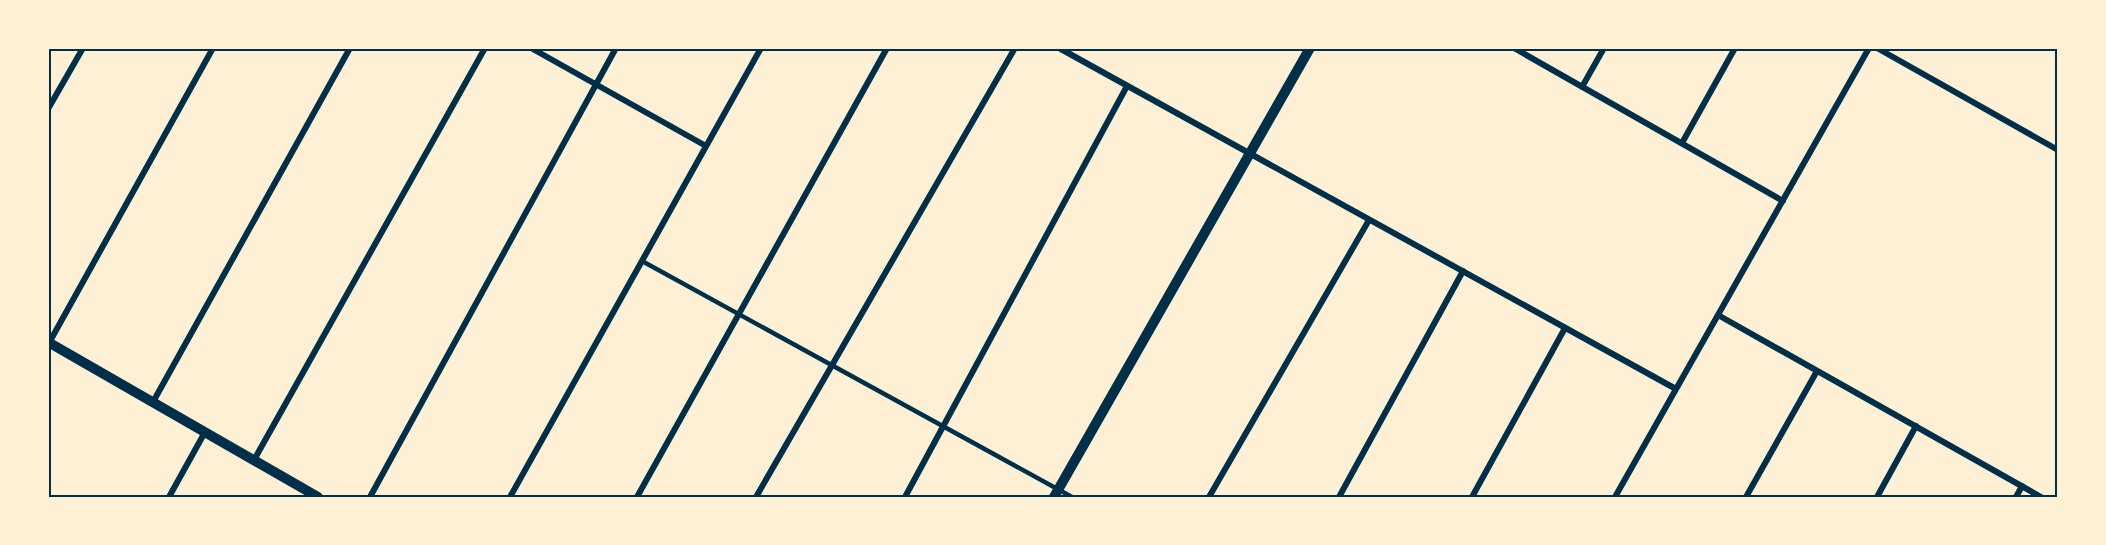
<svg xmlns="http://www.w3.org/2000/svg" width="2106" height="545" viewBox="0 0 2106 545" font-family="'PT Sans Narrow',sans-serif">
	<style>
		.lines { fill: none; stroke-linecap: round; stroke-linejoin: round }
		.service { stroke: #003049; stroke-width: 4.5 }
		.minor { stroke: #003049; stroke-width: 6 }
		.tertiary { stroke: #003049; stroke-width: 10 }
		.neatline { fill: none; stroke: #003049; stroke-width: 2 }
	</style>
	<rect width="100%" height="100%" fill="#fdf0d5"/>
	<g class="lines">
		<!-- service -->
		<path class="service" d="M642,261L1072,497"/>
		<!-- minor -->
		<path class="minor" d="M531,48L706,146
			M1059,48L1676,389
			M1514,48L1783,201
			M1877,48L2058,150
			M1582,87L1604,48
			M48,109L83,48
			M1682,143L1735,48
			M1718,315L2041,497
			M49,343L213,48
			M153,402L350,48
			M254,460L485,48
			M169,497L205,432
			M370,497L616,48
			M510,497L761,48
			M637,497L887,48
			M756,497L1015,48
			M905,497L1127,86
			M1209,497L1369,220
			M1339,497L1463,271
			M1472,497L1565,328
			M1615,497L1869,48
			M1746,497L1817,371
			M1877,497L1916,426
			M2016,497L2022,486"/>
		<!-- tertiary -->
		<path class="tertiary" d="M48,342L318,497
			M1054,497L1310,48"/>
	</g>
	<!-- border -->
	<rect width="2106" height="545" fill="none" stroke="#fdf0d5" stroke-width="99"/>
	<rect x="50" y="50" width="2006" height="446" class="neatline"/>
</svg>
